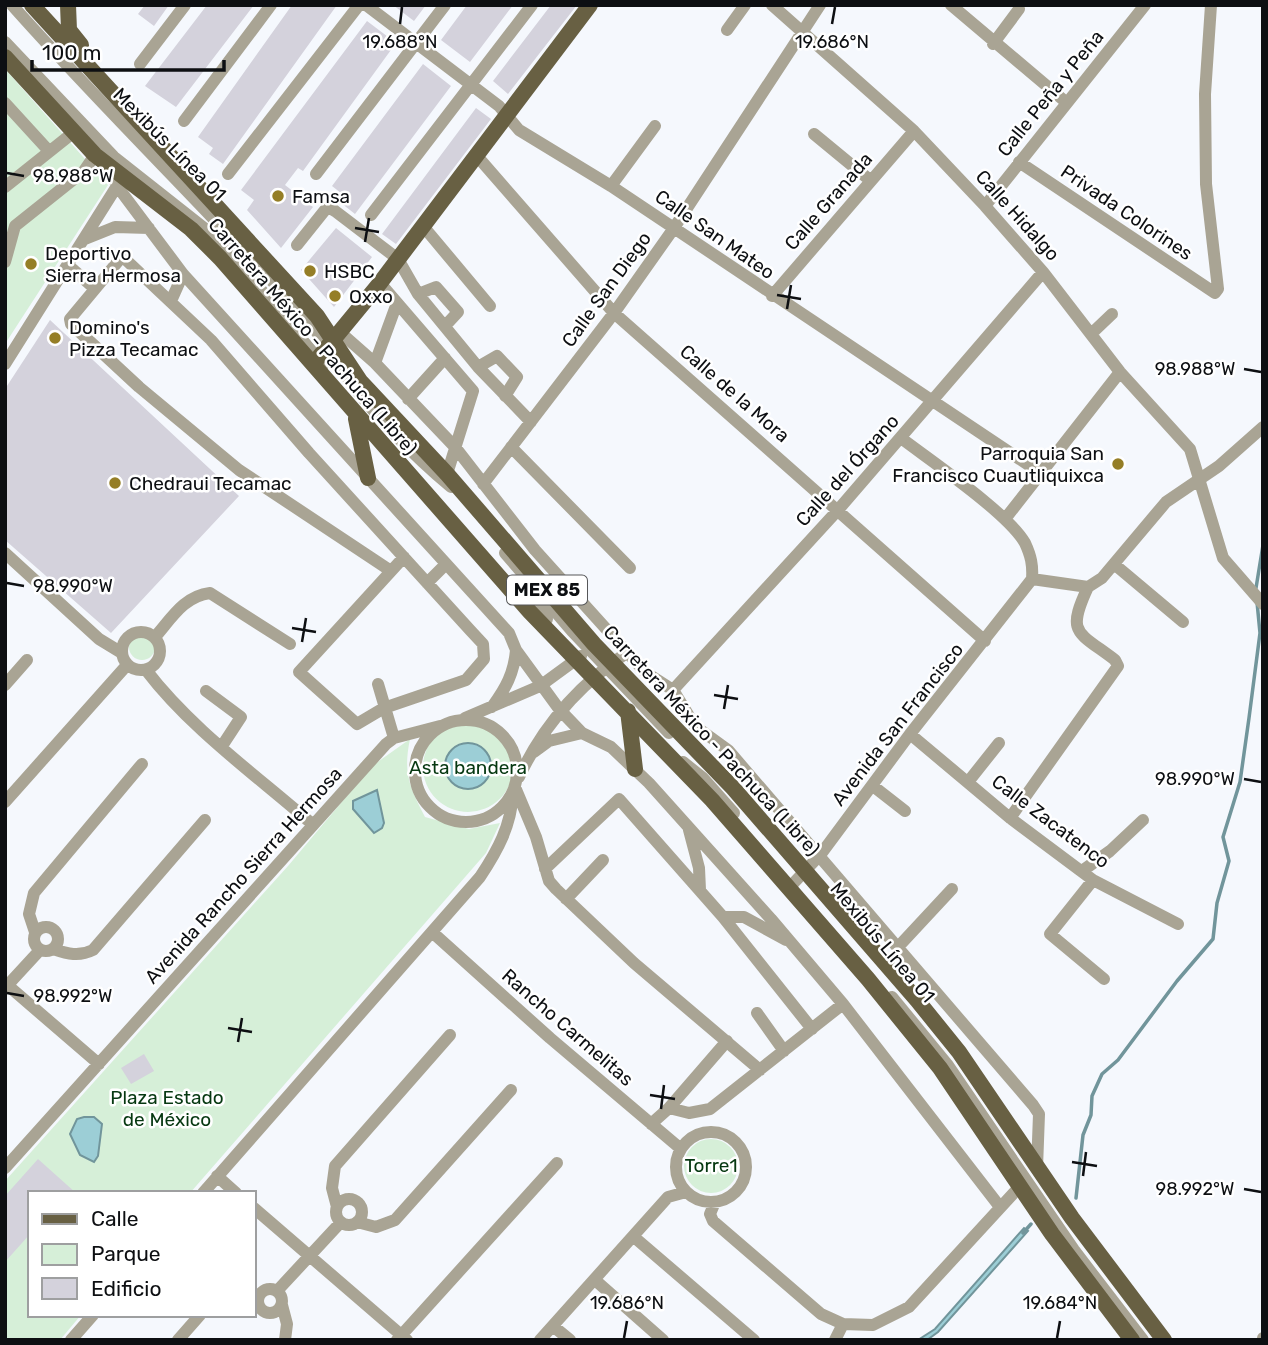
<svg xmlns="http://www.w3.org/2000/svg" width="1268" height="1345" viewBox="0 0 1268 1345" font-family="Rubik,sans-serif">
	<style>
		.green { fill: #d6efd8 }
		.water { fill: #9cced6; stroke: #71959b; stroke-width: 2 }
		.lines { fill: none; stroke-linecap: round; stroke-linejoin: round }
		.stream { stroke: #71959b; stroke-width: 3.5 }
		.building { fill: #d4d2dc }
		.minor { stroke: #a9a494; stroke-width: 12 }
		.major { stroke: #686043; stroke-width: 16 }
		.ticks { fill: none; stroke: #0d0f12; stroke-width: 2.5 }
		.poi-dot { fill: #957e26; stroke: #fff; stroke-width: 2.5 }
		.labels { text-anchor: middle; stroke-width: 5; stroke-linejoin: round; paint-order: stroke }
		.shield { fill: #fff; stroke: #565759; stroke-width: 2 }
		.shield-label { font-size: 18px; font-weight: bold; fill: #0d0f12 }
		.street-label { font-size: 19px; fill: #0d0f12; stroke: #fff }
		.poi-label { font-size: 19px; fill: #0d0f12; stroke: #fff; text-anchor: start }
		.park-label { font-size: 19px; fill: #063811; stroke: #fff }
		.ticks-label { font-size: 18px; text-anchor: middle; fill: #0d0f12; stroke: #fff; stroke-width: 5; stroke-linejoin: round; paint-order: stroke }
	</style>
	<rect width="100%" height="100%" fill="#f5f8fd"/>
	<!-- green -->
	<path class="green" d="M5,69L108,185L5,344Z
		M129 647a13 13 0 1 1 26 0a13 13 0 1 1-26 0Z
		M423 767a45 45 0 1 1 90 0a45 45 0 1 1-90 0Z
		M410,739C403,773 409,786 425,817L469,829L500,823L486,853L190,1193H30V1315H81L60,1340H5V1181L288,866L372,766Z
		M684 1166a27 27 0 1 1 54 0a27 27 0 1 1-54 0Z"/>
	<!-- water -->
	<path class="water" d="M445 766a23 23 0 1 1 46 0a23 23 0 1 1-46 0Z
		M377,790L384,823L382,828L374,833L353,809V801Z
		M84,1117H94L102,1124L98,1156L94,1162L80,1155L70,1134L77,1119Z
		M1024,1228L1028,1231L938,1332L927,1340H918L935,1329Z"/>
	<g class="lines">
		<!-- stream -->
		<path class="stream" d="M1256,588L1263,545
			M1076,1198L1083,1135L1091,1115L1092,1096L1102,1074L1118,1060L1177,981L1213,939L1217,903L1229,861L1223,837L1240,782L1249,718L1260,633L1257,602
			M1023,1233L1031,1224"/>
	</g>
	<!-- building -->
	<path class="building" d="M145,5H169L154,26L138,14Z
		M207,5H254L176,107L145,86Z
		M292,5H337L223,164L209,154L213,148L198,137Z
		M393,5H426L414,21Z
		M467,5H513L470,62L441,40Z
		M551,5H577L508,94L493,81Z
		M367,21L396,43L303,171L298,168L285,185L313,207L281,248L247,210L254,200L241,190Z
		M423,64L451,86L355,214L341,203L346,197L332,186Z
		M476,108L491,119L396,244L382,234Z
		M336,228L372,257L334,307L301,270Z
		M50,320L239,496L111,633L5,540V389Z
		M144,1054L154,1071L131,1084L121,1068Z
		M38,1159L76,1193H30V1234L5,1262V1196Z"/>
	<g class="lines">
		<!-- minor -->
		<path class="minor" d="M12,5C106,111 208,209 303,315C321,334 333,358 349,380C378,419 414,456 451,487
			M366,5L499,106L519,130L611,186L1042,474
			M772,5L914,131L985,206L1043,272L1120,372L1190,449L1223,558L1263,604
			M951,5L1067,103
			M727,30L745,5
			M5,42L114,157L204,228L248,274L323,365
			M993,44L1019,9
			M140,64L185,5
			M5,103L48,150
			M184,121L271,5
			M814,134L871,181
			M477,156L614,313L985,641
			M1019,162L1215,293L1218,289L1206,184L1205,94L1211,5
			M108,166L117,186L183,274L509,633L516,650L559,709L582,733L611,747L649,783L771,919L843,1004L1000,1207
			M228,174L359,5
			M316,174L445,5
			M611,186L655,126
			M5,187L74,132
			M985,206L1145,5
			M371,215L532,5
			M423,226L490,306
			M85,239L115,227L149,228
			M297,245L325,210L330,208L335,211L398,259L418,294L478,367L531,422
			M5,262L15,226L84,171L95,155
			M69,266L94,288
			M380,283L473,391L447,474
			M418,294L436,287L458,312L445,326
			M772,296L914,131
			M171,301L183,274
			M341,333L375,363L455,447L535,550L645,672L673,690L695,726L728,750L1033,1105L1039,1114L1037,1168
			M1091,334L1112,314
			M375,363L397,303
			M5,364L117,186
			M478,367L497,356L517,377L505,396
			M408,399L445,358
			M901,438C931,461 1008,513 1025,543C1031,556 1033,565 1032,579
			M511,447L630,568
			M483,484L614,313L674,228L820,5
			M1005,519L1120,372
			M5,553L99,639L122,653
			M505,553L572,631L669,733
			M1114,564L1183,622
			M391,571L239,470L139,387L71,324L70,319L120,259H125L211,340L309,453L470,630L483,644L484,659L466,680L384,708L357,724L299,672L404,557
			M1032,579L1088,587
			M427,583L446,564
			M517,586L547,619
			M1088,587L1102,578L1166,502L1219,466L1263,427
			M122 651a19 19 0 1 1 38 0a19 19 0 1 1-38 0Z
			M155,637C171,619 184,596 210,593L290,644
			M146,670C191,729 256,775 312,824
			M378,684L394,738
			M5,685L27,660
			M673,690L838,510L1043,272
			M206,691L241,717L222,746
			M492,707C506,688 514,673 516,650
			M465,718L540,686L581,656
			M415 771a51 51 0 1 1 102 0a51 51 0 1 1-102 0Z
			M910,734L1010,818L1093,880L1178,924
			M534,752L549,741L582,733
			M683,762L703,778L734,813
			M519,777C544,724 579,684 628,652
			M968,782L999,743
			M873,786L905,811
			M515,787L536,837L549,881L556,889L634,963L760,1070
			M5,802L127,665
			M1010,818L1118,666L1115,660C1077,631 1066,634 1088,587
			M689,830L699,868L700,890
			M545,869L619,799L723,917L812,1029
			M1082,871L1110,851L1143,820
			M1093,880L1050,934L1104,979
			M788,889L821,854L910,734L1032,579
			M566,899L603,860
			M723,917H744L786,940
			M34 939a12 12 0 1 1 24 0a12 12 0 1 1-24 0Z
			M35,932L29,914L34,893L142,764
			M432,932L550,1038L681,1149
			M899,946L952,889
			M53,949C68,954 79,957 93,950L205,820
			M5,983L99,1064
			M5,988L40,950
			M892,997L947,1064L1074,1250L1143,1340
			M757,1013L784,1051
			M669,1108L727,1041
			M651,1124L669,1108L689,1113L710,1109L843,1004
			M676 1167a35 35 0 1 1 70 0a35 35 0 1 1-70 0Z
			M5,1168L386,744L394,738L440,726
			M217,1176L236,1193
			M203,1193L480,877C498,850 511,826 513,793
			M336 1212a13 13 0 1 1 26 0a13 13 0 1 1-26 0Z
			M715,1202L710,1214L713,1221L821,1314L843,1324L873,1325L909,1307L1021,1185
			M337,1207L332,1188L335,1166L450,1035
			M254,1208L407,1340
			M357,1222L376,1227L395,1220L511,1090
			M634,1237L754,1340
			M595,1280L663,1340
			M258 1301a12 12 0 1 1 24 0a12 12 0 1 1-24 0Z
			M277,1291L341,1222
			M282,1305L287,1324L285,1340
			M553,1326L570,1340
			M71,1340L93,1315
			M178,1340L200,1315
			M397,1340L557,1163
			M540,1340L668,1197L686,1192
			M835,1340L843,1324
			M1263,1340V1338"/>
		<!-- major -->
		<path class="major" d="M32,5L317,316L360,381L447,474L594,644L733,788L917,1000L959,1052L1072,1218L1164,1340
			M68,5L69,30L81,45
			M5,57L95,155L191,229L220,258L530,612L712,800L868,979L940,1068L1052,1234L1132,1340
			M314,363L380,283L590,5
			M356,419L368,478
			M628,711L635,769"/>
	</g>
	<!-- ticks -->
	<path class="ticks" d="M400,24L402,7M832,24L835,7M7,173L24,176M355,228L379,232M365,242L369,218M777,295L801,299M787,309L791,285M1244,369L1261,372M7,583L24,586M292,628L316,632M302,642L306,618M714,695L738,699M724,709L728,685M1244,779L1261,782M7,993L24,996M228,1028L252,1032M238,1042L242,1018M650,1095L675,1099M661,1109L664,1085M1072,1162L1097,1166M1083,1176L1086,1152M1244,1189L1261,1192M624,1338L627,1321M1057,1338L1060,1321"/>
	<!-- markers -->
	<g class="poi-dot">
		<circle cx="278" cy="196" r="7"/>
		<circle cx="31" cy="264" r="7"/>
		<circle cx="310" cy="271" r="7"/>
		<circle cx="335" cy="296" r="7"/>
		<circle cx="55" cy="338" r="7"/>
		<circle cx="1118" cy="464" r="7"/>
		<circle cx="115" cy="483" r="7"/>
	</g>
	<g class="labels">
		<!-- shield labels -->
		<rect class="shield" x="507" y="575.5" width="80" height="29" rx="5"/>
		<g class="shield-label">
			<text x="547" y="596">MEX 85</text>
		</g>
		<!-- street labels -->
		<g class="street-label">
			<text transform="translate(1050 93) rotate(-51)" y="7">Calle Peña y Peña</text>
			<text transform="translate(170 144) rotate(45)" y="7">Mexibús Línea 01</text>
			<text transform="translate(828 201) rotate(-49)" y="7">Calle Granada</text>
			<text transform="translate(1127 212) rotate(34)" y="7">Privada Colorines</text>
			<text transform="translate(1018 215) rotate(48)" y="7">Calle Hidalgo</text>
			<text transform="translate(715 234) rotate(35)" y="7">Calle San Mateo</text>
			<text transform="translate(606 289) rotate(-54)" y="7">Calle San Diego</text>
			<text transform="translate(313 336) rotate(49)" y="7">Carretera México - Pachuca (Libre)</text>
			<text transform="translate(735 393) rotate(41)" y="7">Calle de la Mora</text>
			<text transform="translate(847 470) rotate(-48)" y="7">Calle del Órgano</text>
			<text transform="translate(897 724) rotate(-52)" y="7">Avenida San Francisco</text>
			<text transform="translate(712 740) rotate(47)" y="7">Carretera México - Pachuca (Libre)</text>
			<text transform="translate(1051 821) rotate(37)" y="7">Calle Zacatenco</text>
			<text transform="translate(243 875) rotate(-48)" y="7">Avenida Rancho Sierra Hermosa</text>
			<text transform="translate(883 942) rotate(50)" y="7">Mexibús Línea 01</text>
			<text transform="translate(568 1027) rotate(41)" y="7">Rancho Carmelitas</text>
		</g>
		<!-- poi labels -->
		<g class="poi-label">
			<text x="292" y="203">Famsa</text>
			<text x="45" y="260">Deportivo<tspan x="45" dy="22">Sierra Hermosa</tspan></text>
			<text x="324" y="278">HSBC</text>
			<text x="349" y="303">Oxxo</text>
			<text x="69" y="334">Domino's<tspan x="69" dy="22">Pizza Tecamac</tspan></text>
			<text x="1104" y="460" text-anchor="end">Parroquia San<tspan x="1104" dy="22">Francisco Cuautliquixca</tspan></text>
			<text x="129" y="490">Chedraui Tecamac</text>
		</g>
		<!-- park labels -->
		<g class="park-label">
			<text x="468" y="774">Asta bandera</text>
			<text x="167" y="1104">Plaza Estado<tspan x="167" dy="22">de México</tspan></text>
			<text x="711" y="1172">Torre1</text>
		</g>
	</g>
	<g class="ticks-label">
		<text x="400" y="48">19.688°N</text>
		<text x="832" y="48">19.686°N</text>
		<text x="73" y="182">98.988°W</text>
		<text x="1195" y="375">98.988°W</text>
		<text x="73" y="592">98.990°W</text>
		<text x="1195" y="785">98.990°W</text>
		<text x="73" y="1002">98.992°W</text>
		<text x="1195" y="1195">98.992°W</text>
		<text x="627" y="1309">19.686°N</text>
		<text x="1060" y="1309">19.684°N</text>
	</g>
	<!-- border -->
	<rect width="1268" height="1345" fill="none" stroke="#0d0f12" stroke-width="14"/>
	<!-- legend -->
	<rect x="28" y="1191" width="228" height="126" fill="#ffffff" stroke="#9e9fa0" stroke-width="2"/>
	<rect x="42" y="1214" width="35" height="10" fill="#686043" stroke="#9e9fa0" stroke-width="2"/>
	<text x="91" y="1226" font-size="21" fill="#0d0f12">Calle</text>
	<rect x="42" y="1244" width="35" height="21" fill="#d6efd8" stroke="#9e9fa0" stroke-width="2"/>
	<text x="91" y="1261" font-size="21" fill="#0d0f12">Parque</text>
	<rect x="42" y="1278" width="35" height="21" fill="#d4d2dc" stroke="#9e9fa0" stroke-width="2"/>
	<text x="91" y="1296" font-size="21" fill="#0d0f12">Edificio</text>
	<!-- scale -->
	<path d="M32 60v10h192v-10" fill="none" stroke="#0d0f12" stroke-width="3.5"/>
	<text x="42" y="60" font-size="21" fill="#0d0f12" stroke="#ffffff" stroke-width="5" paint-order="stroke">100 m</text>
</svg>
